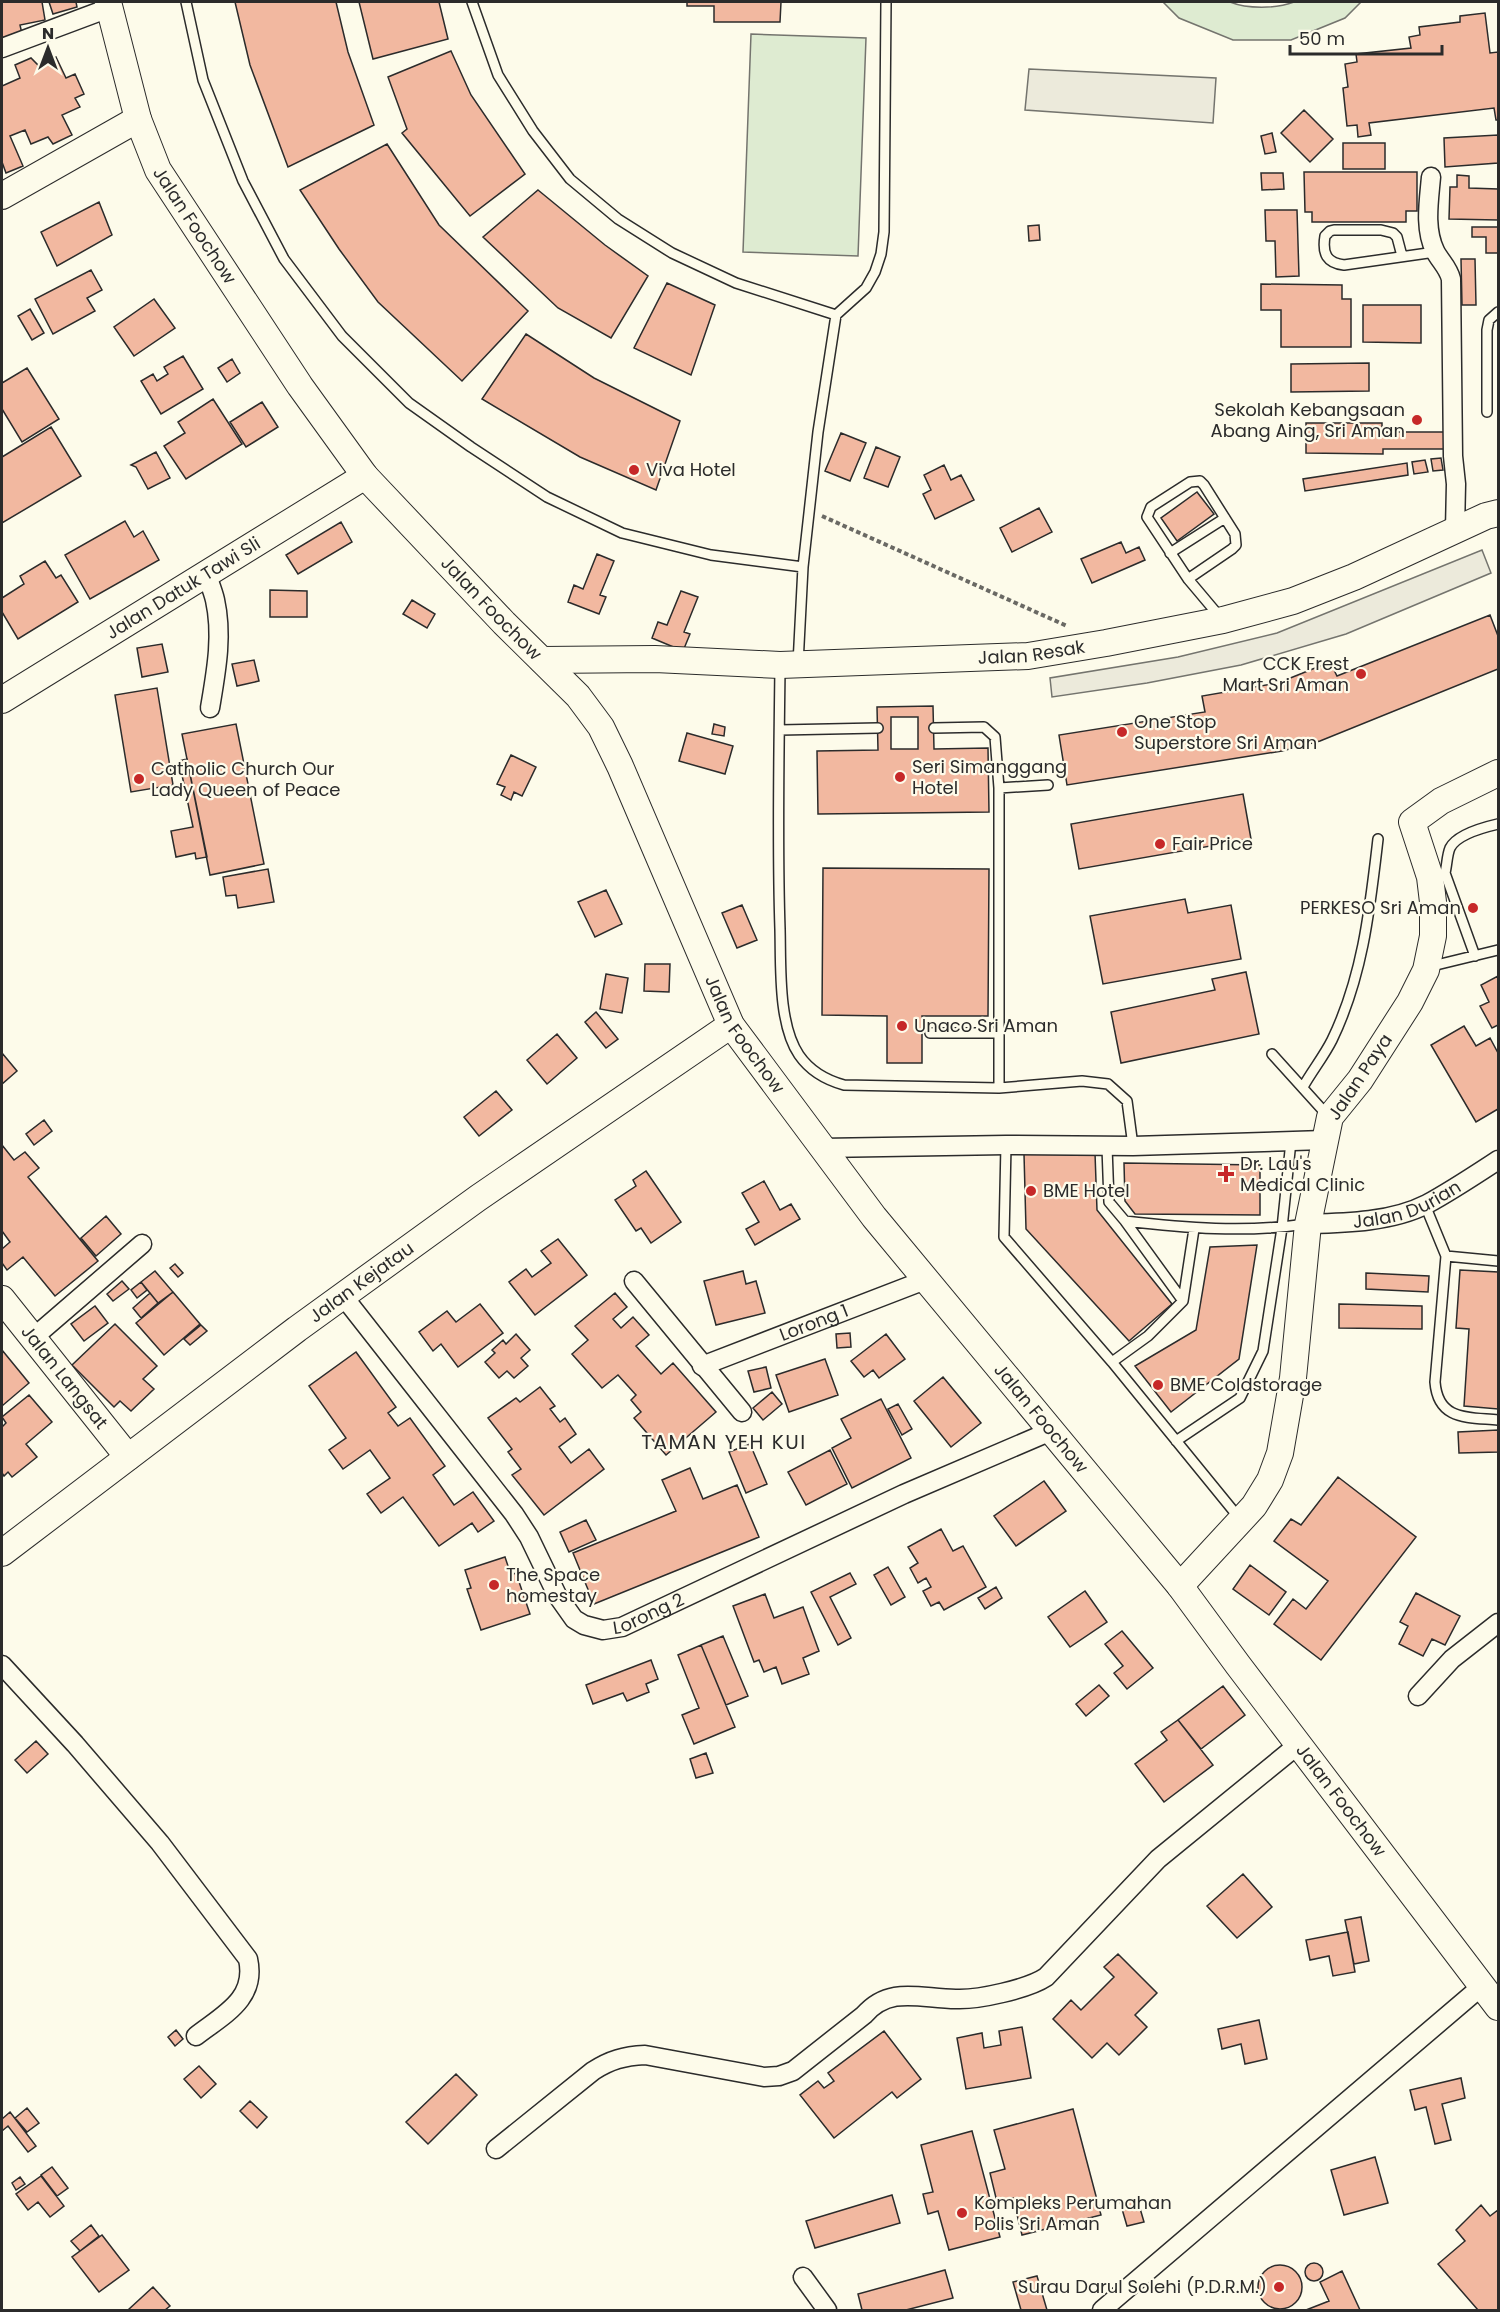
<svg xmlns="http://www.w3.org/2000/svg" width="1500" height="2312" viewBox="0 0 1500 2312" font-family="Poppins,sans-serif">
	<style>
		.pitch { fill: #deebd1; stroke: #74746e; stroke-width: 1.5 }
		.parking { fill: #eceadb; stroke: #74746e; stroke-width: 1.5 }
		.building { fill: #f2b8a0; stroke: #2b2b2b; stroke-width: 1.5; fill-rule: evenodd }
		.lines { fill: none; stroke-linecap: round; stroke-linejoin: round }
		.lane-casing { stroke: #2b2b2b; stroke-width: 12 }
		.street-casing { stroke: #2b2b2b; stroke-width: 21 }
		.secondary-casing { stroke: #2b2b2b; stroke-width: 28 }
		.path { stroke: #6a6964; stroke-width: 4; stroke-dasharray: 4.5 3; stroke-linecap: butt }
		.lane { stroke: #fdfbea; stroke-width: 9 }
		.street { stroke: #fdfbea; stroke-width: 18 }
		.secondary { stroke: #fdfbea; stroke-width: 26 }
		.poi-dot { fill: #c62828; stroke: #fdfbea; stroke-width: 2 }
		.labels { text-anchor: middle; stroke-width: 4.5; stroke-linejoin: round; paint-order: stroke }
		.street-label { font-size: 18px; fill: #2b2b2b; stroke: #fdfbea }
		.poi-label { font-size: 18px; fill: #2b2b2b; stroke: #fdfbea; text-anchor: start }
		.neighbourhood-label { font-size: 20px; letter-spacing: 1.5px; fill: #2b2b2b; stroke: #fdfbea }
	</style>
	<rect width="100%" height="100%" fill="#fdfbea"/>
	<!-- pitch -->
	<path class="pitch" d="M1163,2H1230C1247,9 1276,9 1294,2H1361L1345,18L1291,40H1233L1179,18Z
		M751,34L866,38L858,256L743,252Z"/>
	<!-- parking -->
	<path class="parking" d="M1029,69L1216,78L1213,123L1025,110Z
		M1482,550L1491,573L1346,634L1241,665L1147,683L1052,697L1050,678L1178,657L1277,633Z"/>
	<!-- building -->
	<path class="building" d="M2,2H42L45,20L20,25L22,34L2,38Z
		M49,2H76L77,7L53,14Z
		M235,2H336L348,52L374,125L288,167L250,65Z
		M359,2H439L448,39L373,59Z
		M687,2H781L780,22H714V6H687Z
		M1485,13L1490,53L1498,52V120H1496L1494,108L1369,123L1371,135L1358,137L1357,125L1347,126L1343,88L1348,87L1345,64L1357,62L1356,54L1411,48L1409,37L1420,35L1419,27L1460,22V16Z
		M451,51L471,95L525,174L470,216L402,133L407,129L388,77Z
		M56,57L66,78L75,74L84,94L75,98L80,107L62,115L72,135L53,144L48,137L31,144L25,130L10,136L23,166L6,173L2,162V86L20,78L15,65L31,58L38,65Z
		M1304,110L1333,139L1310,162L1281,133Z
		M1272,133L1276,152L1265,154L1261,136Z
		M1498,135V163L1445,167L1444,138Z
		M1343,143H1385V169H1343Z
		M387,144L439,225L528,311L462,381L378,302L339,249L300,190Z
		M1304,172H1417V211H1406V222H1312V212H1305Z
		M1261,173H1283L1284,189L1262,190Z
		M1457,175L1469,176V188L1498,189V220L1449,219L1450,187H1457Z
		M538,190L605,245L648,276L611,338L558,308L483,237Z
		M99,202L112,235L57,266L41,232Z
		M1265,210H1297L1299,276L1276,277L1275,241H1266Z
		M1039,225L1040,240L1029,241L1028,226Z
		M1472,227H1498V253H1486V237H1472Z
		M1461,259H1475L1476,305H1462Z
		M91,270L102,290L87,298L95,311L53,334L35,299Z
		M667,283L715,305L691,375L634,348Z
		M1261,284L1342,285V299H1351V347H1281V310H1261Z
		M154,299L175,328L134,356L114,327Z
		M1363,305H1421V343L1363,342Z
		M30,309L44,333L32,340L18,316Z
		M526,334L594,378L680,421L656,490L580,457L482,399Z
		M183,356L203,389L161,414L141,381L153,374L157,381L168,374L164,367Z
		M232,359L240,373L227,382L218,368Z
		M1369,363V391L1291,392V364Z
		M27,368L59,419L22,442L2,409V383Z
		M213,399L242,444L186,479L164,446L185,433L178,422Z
		M262,402L278,427L246,447L230,422Z
		M1306,423H1382V432H1444V449H1383V454L1306,453Z
		M51,427L81,476L2,523V457Z
		M841,433L866,443L850,481L825,471Z
		M876,447L900,457L888,487L864,478Z
		M156,452L170,478L148,489L136,467L131,465Z
		M1441,458L1443,470L1433,471L1431,459Z
		M1425,460L1428,472L1414,474L1412,462Z
		M1407,463L1408,475L1305,491L1303,479Z
		M944,465L951,480L961,475L974,500L935,519L923,494L931,490L924,475Z
		M1197,492L1214,514L1177,541L1161,518Z
		M1039,508L1052,532L1012,552L1000,528Z
		M125,521L134,537L143,531L159,560L90,599L65,555Z
		M341,522L352,542L298,574L286,555Z
		M1121,542L1126,553L1139,547L1145,560L1092,583L1081,559Z
		M597,554L614,561L600,595L606,597L599,614L568,602L574,585L583,589Z
		M45,561L56,578L61,575L78,602L18,639L2,612V598L24,584L20,576Z
		M270,590L307,591V617H270Z
		M681,591L698,597L684,632L690,634L683,651L652,638L658,622L667,625Z
		M412,600L435,614L427,628L403,614Z
		M1490,615L1498,636V669L1320,741L1282,751L1067,785L1059,735L1205,712L1202,696L1278,683L1330,662L1337,676Z
		M162,644L168,672L142,677L137,648Z
		M254,660L259,681L237,686L232,664Z
		M157,688L173,785L131,792L115,695Z
		M933,706L934,749L988,748L989,812L818,814L817,751L878,750L877,707ZM891,717H918V749H891Z
		M236,724L264,864L210,875L182,734Z
		M714,724L725,727L724,736L712,734Z
		M687,733L733,746L725,774L679,761Z
		M511,755L536,767L522,796L514,792L511,800L501,795L505,787L497,784Z
		M187,759L207,857L196,859L195,853L176,857L171,831L193,827L179,761Z
		M1243,794L1251,839L1079,869L1071,824Z
		M823,868L989,869L988,1016H922V1063H887V1016L822,1015Z
		M268,869L274,902L238,908L236,895L226,896L223,877Z
		M606,890L622,924L595,937L578,902Z
		M1185,899L1188,913L1231,905L1241,959L1103,984L1090,916Z
		M742,905L757,940L737,948L722,913Z
		M645,964H670L669,992L644,991Z
		M1246,972L1259,1034L1121,1063L1111,1012L1215,990L1212,979Z
		M606,974L628,978L622,1013L600,1009Z
		M1498,976V1025L1492,1028L1480,1006L1489,1002L1481,985Z
		M596,1012L618,1039L606,1048L585,1022Z
		M1464,1026L1476,1046L1490,1038L1498,1053V1109L1476,1122L1431,1045Z
		M557,1034L577,1058L547,1084L527,1060Z
		M2,1053L17,1071L2,1084Z
		M496,1091L512,1110L479,1136L464,1117Z
		M44,1120L52,1131L34,1145L26,1134Z
		M2,1145L14,1160L25,1152L39,1168L28,1177L98,1261L55,1296L23,1257L7,1270L2,1263V1249L10,1242L2,1231Z
		M1095,1153L1097,1210L1172,1304L1129,1341L1026,1229L1024,1154Z
		M1124,1163L1260,1165V1215L1135,1214L1125,1201Z
		M646,1171L681,1222L651,1243L641,1228L636,1231L615,1200L636,1186L633,1180Z
		M764,1181L780,1210L791,1204L800,1219L755,1245L746,1229L759,1222L742,1193Z
		M106,1216L121,1234L96,1256L81,1238Z
		M558,1239L587,1275L535,1315L509,1282L526,1269L532,1277L551,1263L541,1251Z
		M1257,1245L1239,1359L1171,1412L1135,1366L1196,1330L1210,1247Z
		M175,1264L183,1273L178,1277L170,1268Z
		M1460,1270L1498,1272V1409L1464,1406L1469,1329L1456,1328Z
		M155,1271L173,1292L158,1303L141,1282Z
		M743,1271L746,1284L756,1281L765,1313L716,1325L704,1281Z
		M1366,1273L1429,1276L1428,1292L1366,1289Z
		M122,1281L129,1289L113,1301L107,1294Z
		M141,1282L147,1290L137,1298L131,1290Z
		M173,1292L200,1324L164,1355L136,1323Z
		M150,1293L158,1303L141,1318L133,1308Z
		M615,1293L627,1307L613,1319L621,1328L633,1317L649,1335L636,1346L661,1374L673,1363L716,1412L666,1455L634,1418L641,1412L631,1400L636,1395L618,1375L602,1388L572,1354L588,1340L575,1326Z
		M480,1304L503,1333L458,1367L441,1344L433,1351L419,1332L447,1311L456,1322Z
		M1339,1304L1422,1306V1329L1339,1328Z
		M95,1306L108,1323L84,1341L71,1324Z
		M115,1324L157,1366L143,1379L154,1389L131,1411L120,1401L114,1407L72,1365Z
		M201,1325L207,1331L190,1345L184,1339Z
		M850,1333L851,1347L837,1348L836,1334Z
		M516,1334L530,1350L521,1358L528,1366L514,1378L507,1371L499,1378L485,1362L495,1353L492,1350L503,1340L506,1344Z
		M886,1334L905,1359L879,1378L873,1370L864,1377L851,1361Z
		M2,1350L29,1383L2,1406Z
		M356,1352L396,1407L388,1413L398,1426L410,1418L445,1466L433,1475L454,1505L473,1492L494,1521L478,1532L472,1523L439,1546L403,1497L381,1513L367,1494L390,1478L370,1450L343,1469L329,1450L346,1438L309,1386Z
		M825,1359L838,1395L789,1412L776,1375Z
		M766,1367L771,1388L754,1392L748,1371Z
		M943,1377L981,1423L951,1447L914,1401Z
		M540,1387L555,1406L550,1409L560,1422L565,1418L576,1434L559,1447L571,1463L589,1449L604,1469L544,1515L512,1475L521,1469L508,1452L512,1449L488,1418L516,1398L520,1402Z
		M772,1392L782,1404L763,1420L753,1408Z
		M29,1395L52,1422L26,1444L37,1457L12,1477L8,1472L4,1476L2,1473V1427L6,1423L2,1417Z
		M881,1399L911,1458L852,1488L832,1448L851,1438L841,1419Z
		M898,1404L912,1429L902,1435L888,1409Z
		M1498,1430V1452L1459,1453L1458,1432Z
		M750,1444L767,1484L746,1493L729,1452Z
		M830,1450L847,1484L806,1505L788,1472Z
		M690,1468L703,1499L737,1485L759,1537L594,1604L573,1553L676,1511L662,1480Z
		M1338,1477L1416,1537L1321,1660L1274,1624L1293,1599L1306,1609L1328,1581L1274,1541L1291,1519L1301,1525Z
		M1044,1481L1066,1511L1016,1546L994,1516Z
		M586,1520L596,1540L569,1552L560,1532Z
		M941,1529L953,1551L963,1546L986,1587L944,1610L939,1602L931,1606L923,1591L931,1587L926,1578L918,1583L910,1568L918,1563L908,1547Z
		M505,1557L511,1575L516,1573L530,1614L481,1630L467,1589L471,1588L465,1570Z
		M1250,1565L1286,1592L1269,1615L1233,1589Z
		M888,1567L905,1597L891,1605L874,1575Z
		M850,1573L856,1584L830,1597L851,1638L838,1645L811,1592Z
		M996,1587L1002,1598L985,1609L978,1598Z
		M1085,1591L1107,1622L1070,1647L1048,1617Z
		M1416,1593L1460,1616L1445,1645L1432,1639L1423,1656L1399,1644L1408,1626L1400,1622Z
		M765,1594L774,1618L803,1607L819,1651L803,1658L809,1674L782,1684L776,1667L764,1672L759,1660L754,1662L733,1606Z
		M1122,1631L1153,1668L1127,1689L1114,1673L1123,1666L1105,1644Z
		M723,1636L748,1696L726,1705L701,1645Z
		M701,1645L735,1727L694,1744L682,1715L699,1708L678,1655Z
		M651,1660L658,1679L646,1684L649,1692L627,1701L623,1693L593,1704L586,1685Z
		M1099,1685L1109,1696L1086,1716L1076,1704Z
		M1223,1686L1245,1715L1201,1749L1178,1720Z
		M1178,1720L1213,1765L1164,1802L1135,1764L1167,1740L1161,1732Z
		M36,1741L48,1754L27,1773L15,1760Z
		M706,1753L713,1773L696,1778L690,1759Z
		M1243,1874L1272,1907L1237,1938L1207,1906Z
		M1361,1917L1369,1961L1354,1964L1345,1920Z
		M1348,1932L1355,1972L1333,1976L1329,1956L1310,1960L1306,1940Z
		M1118,1954L1157,1993L1135,2015L1147,2027L1119,2055L1107,2043L1092,2058L1053,2019L1071,2000L1081,2010L1114,1977L1104,1967Z
		M1259,2020L1267,2059L1245,2064L1241,2044L1222,2049L1218,2029Z
		M1022,2027L1031,2078L966,2089L957,2038L982,2033L984,2048L1001,2045L999,2031Z
		M176,2030L183,2039L175,2046L168,2037Z
		M884,2031L921,2079L897,2098L892,2092L834,2138L800,2095L818,2081L824,2088L834,2081L828,2073Z
		M199,2066L216,2084L201,2098L184,2079Z
		M456,2074L477,2095L428,2144L406,2122Z
		M1461,2078L1465,2098L1442,2104L1451,2140L1435,2144L1426,2107L1415,2110L1410,2090Z
		M250,2101L267,2117L257,2128L240,2111Z
		M27,2108L39,2123L27,2132L15,2118Z
		M1073,2109L1101,2215L1022,2235L1013,2198L997,2202L990,2173L1005,2169L994,2130Z
		M10,2112L36,2146L28,2152L8,2126L2,2131V2119Z
		M972,2131L1000,2237L949,2250L938,2211L928,2214L923,2194L933,2192L921,2145Z
		M1375,2157L1388,2203L1344,2215L1331,2170Z
		M52,2167L68,2188L57,2196L41,2175Z
		M41,2176L64,2206L50,2217L38,2202L28,2210L16,2194Z
		M20,2177L25,2184L16,2190L12,2183Z
		M892,2195L900,2223L815,2248L806,2221Z
		M1137,2198L1144,2222L1127,2226L1120,2202Z
		M1481,2205L1490,2216L1498,2210V2310H1478L1438,2264L1465,2241L1456,2230Z
		M91,2225L99,2236L80,2251L71,2241Z
		M102,2235L129,2270L99,2292L72,2257Z
		M1305 2272a9 9 0 1 1 18 0a9 9 0 1 1-18 0Z
		M1258 2287a22 22 0 1 1 44 0a22 22 0 1 1-44 0Z
		M945,2270L953,2298L906,2310H862L858,2294Z
		M1342,2271L1360,2310H1306L1329,2301L1320,2282Z
		M1037,2276L1047,2310H1021L1013,2282Z
		M153,2287L170,2306L165,2310H128Z"/>
	<g class="lines">
		<!-- lane casing -->
		<g class="lane-casing">
			<path id="lane" d="M186,2L203,80L243,181L284,259L342,336L409,403L471,447L547,497L622,533L711,555L803,567
				M472,2L498,75L533,131L570,179L618,219L672,253L736,283L836,315
				M1402,256L1397,237L1393,233L1381,230H1334L1330,231L1325,236C1322,254 1327,263 1344,265L1435,252
				M1487,412V330L1489,320L1498,312
				M1170,553L1225,518
				M1188,579L1232,549L1236,545L1235,534L1204,485L1200,481L1190,482L1151,507L1147,517L1188,579L1220,617
				M798,664L803,567L818,432L836,315L866,288L875,272L881,254L884,232L886,2
				M780,668C779,755 777,842 780,929C781,966 778,1024 799,1055C810,1071 826,1080 844,1085L999,1088L1082,1081L1108,1084L1127,1101L1133,1146
				M934,728L984,727L995,737L999,788
				M780,730L878,728
				M1445,873L1475,956
				M1432,877L1445,873C1447,865 1447,855 1450,848C1457,834 1485,827 1498,824
				M1428,967L1498,950
				M930,1033H999
				M1272,1054L1328,1116
				M1303,1087C1312,1071 1324,1056 1332,1040C1363,976 1370,908 1378,839
				M999,1088V788L1048,785
				M1006,1145L1004,1237L1112,1362L1240,1519
				M1107,1147L1109,1202L1125,1221C1185,1228 1245,1233 1306,1224
				M1425,1205L1446,1256L1435,1382C1438,1421 1468,1417 1498,1420
				M1125,1221L1183,1301
				M1446,1256L1498,1261
				M1112,1362L1148,1336L1183,1301L1194,1229
				M1176,1441L1240,1398L1263,1351L1282,1228L1291,1141"/>
		</g>
		<!-- street casing -->
		<g class="street-casing">
			<g id="street">
				<path d="M2,48L109,8"/>
				<path d="M1431,177C1429,201 1424,228 1435,251C1440,261 1448,267 1451,279L1453,456L1456,484L1455,530"/>
				<path d="M206,573C209,582 213,591 215,600C223,636 216,672 210,708"/>
				<path d="M822,1148L1006,1145L1133,1146L1324,1140"/>
				<path id="s1" d="M1308,1224C1346,1223 1392,1222 1427,1204C1451,1191 1475,1175 1498,1160"/>
				<path d="M634,1281L742,1412"/>
				<path id="s2" d="M343,1296L514,1514L529,1537L557,1595L574,1619L584,1625L603,1630L622,1627L904,1494L1051,1431"/>
				<path d="M33,1338L142,1244"/>
				<path id="s3" d="M702,1366L925,1280"/>
				<path d="M2,1665L75,1744L160,1843L248,1959C257,1999 223,2015 196,2036"/>
				<path d="M1418,1696L1452,1659L1498,1623"/>
				<path d="M496,2149L593,2071C610,2060 624,2056 645,2055L764,2077L779,2076L793,2071L864,2015C890,1985 921,1999 956,1999C978,2000 1028,1989 1046,1977L1158,1859L1299,1744"/>
				<path d="M803,2277L827,2310"/>
				<path d="M1102,2310L1482,1986"/>
			</g>
		</g>
		<!-- secondary casing -->
		<g class="secondary-casing">
			<g id="secondary">
				<path id="s4" d="M108,2L138,119L158,170L300,386L365,476L504,623L578,696L601,727L620,766L731,1025L874,1217L1180,1586L1238,1665L1498,2007"/>
				<path d="M2,196L138,119"/>
				<path id="s5" d="M542,660L655,659L780,665L1028,656L1106,643L1223,620L1293,601L1354,577L1486,516L1498,513"/>
				<path id="s6" d="M2,700L365,476"/>
				<path id="s7" d="M2,1299L128,1457"/>
				<path id="s8" d="M2,1553L297,1329L478,1198L731,1025"/>
				<path d="M1180,1586L1254,1506L1270,1480L1280,1453L1293,1378L1308,1224L1330,1117L1360,1080L1410,1002L1426,970L1433,936V902L1430,877L1412,822L1441,801L1498,773"/>
			</g>
		</g>
		<!-- path -->
		<path class="path" d="M822,516L1067,626"/>
		<!-- lane -->
		<use href="#lane" class="lane"/>
		<!-- street -->
		<use href="#street" class="street"/>
		<!-- secondary -->
		<use href="#secondary" class="secondary"/>
	</g>
	<!-- markers -->
	<g class="poi-dot">
		<circle cx="1417" cy="420" r="6"/>
		<circle cx="634" cy="470" r="6"/>
		<circle cx="1361" cy="674" r="6"/>
		<circle cx="1122" cy="732" r="6"/>
		<circle cx="900" cy="777" r="6"/>
		<circle cx="139" cy="779" r="6"/>
		<circle cx="1160" cy="844" r="6"/>
		<circle cx="1473" cy="908" r="6"/>
		<circle cx="902" cy="1026" r="6"/>
		<path d="M1223 1165h6v6h6v6h-6v6h-6v-6h-6v-6h6z"/>
		<circle cx="1031" cy="1191" r="6"/>
		<circle cx="1158" cy="1385" r="6"/>
		<circle cx="494" cy="1585" r="6"/>
		<circle cx="962" cy="2213" r="6"/>
		<circle cx="1279" cy="2287" r="6"/>
	</g>
	<g class="labels">
		<!-- street labels -->
		<g class="street-label">
			<text dy="6" stroke="none"><textPath href="#s4" startOffset="242">Jalan Foochow</textPath></text>
			<text dy="6" stroke="none"><textPath href="#s6" startOffset="213">Jalan Datuk Tawi Sli</textPath></text>
			<text dy="6" stroke="none"><textPath href="#s4" startOffset="728">Jalan Foochow</textPath></text>
			<text dy="6" stroke="none"><textPath href="#s5" startOffset="490">Jalan Resak</textPath></text>
			<text dy="6" stroke="none"><textPath href="#s4" startOffset="1230">Jalan Foochow</textPath></text>
			<text transform="translate(1360 1077) rotate(-56)" y="6">Jalan Paya</text>
			<text dy="6" stroke="none"><textPath href="#s1" startOffset="102">Jalan Durian</textPath></text>
			<text dy="6" stroke="none"><textPath href="#s8" startOffset="450">Jalan Kejatau</textPath></text>
			<text dy="6" stroke="none"><textPath href="#s3" startOffset="120">Lorong 1</textPath></text>
			<text dy="6" stroke="none"><textPath href="#s7" startOffset="100">Jalan Langsat</textPath></text>
			<text dy="6" stroke="none"><textPath href="#s4" startOffset="1716">Jalan Foochow</textPath></text>
			<text dy="6" stroke="none"><textPath href="#s2" startOffset="478">Lorong 2</textPath></text>
			<text dy="6" stroke="none"><textPath href="#s4" startOffset="2202">Jalan Foochow</textPath></text>
		</g>
		<!-- poi labels -->
		<g class="poi-label">
			<text x="1405" y="416" text-anchor="end">Sekolah Kebangsaan<tspan x="1405" dy="21">Abang Aing, Sri Aman</tspan></text>
			<text x="646" y="476">Viva Hotel</text>
			<text x="1349" y="670" text-anchor="end">CCK Frest<tspan x="1349" dy="21">Mart Sri Aman</tspan></text>
			<text x="1134" y="728">One Stop<tspan x="1134" dy="21">Superstore Sri Aman</tspan></text>
			<text x="912" y="773">Seri Simanggang<tspan x="912" dy="21">Hotel</tspan></text>
			<text x="151" y="775">Catholic Church Our<tspan x="151" dy="21">Lady Queen of Peace</tspan></text>
			<text x="1172" y="850">Fair Price</text>
			<text x="1461" y="914" text-anchor="end">PERKESO Sri Aman</text>
			<text x="914" y="1032">Unaco Sri Aman</text>
			<text x="1240" y="1170">Dr. Lau's<tspan x="1240" dy="21">Medical Clinic</tspan></text>
			<text x="1043" y="1197">BME Hotel</text>
			<text x="1170" y="1391">BME Coldstorage</text>
			<text x="506" y="1581">The Space<tspan x="506" dy="21">homestay</tspan></text>
			<text x="974" y="2209">Kompleks Perumahan<tspan x="974" dy="21">Polis Sri Aman</tspan></text>
			<text x="1267" y="2293" text-anchor="end">Surau Darul Solehi (P.D.R.M.)</text>
		</g>
		<!-- neighbourhood labels -->
		<g class="neighbourhood-label">
			<text x="724" y="1449">TAMAN YEH KUI</text>
		</g>
	</g>
	<!-- border -->
	<rect width="1500" height="2312" fill="none" stroke="#2b2b2b" stroke-width="6"/>
	<!-- north arrow -->
	<g transform="translate(48 48)" stroke="#fdfbea" stroke-width="4.5" paint-order="stroke">
	<path d="M0-4.5L10 22L0 15L-10 22Z" fill="#2b2b2b"/>
	<text y="-9" font-size="16" font-weight="bold" text-anchor="middle" fill="#2b2b2b">N</text>
	</g>
	<!-- scale -->
	<path d="M1290 45v9h152v-9" fill="none" stroke="#2b2b2b" stroke-width="3"/>
	<text x="1299" y="45" font-size="18" fill="#2b2b2b" stroke="#fdfbea" stroke-width="4.5" paint-order="stroke">50 m</text>
</svg>
